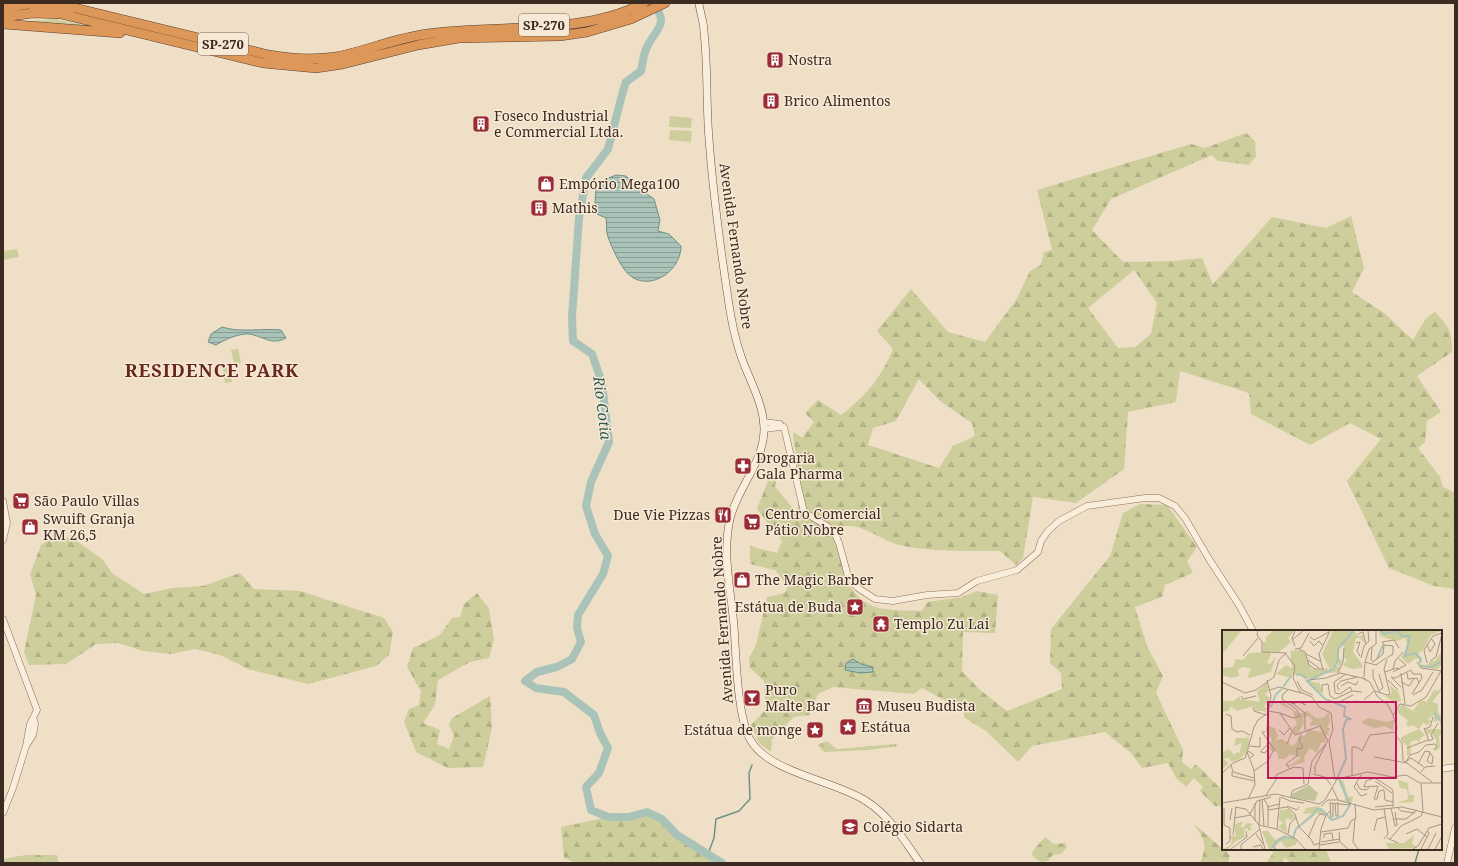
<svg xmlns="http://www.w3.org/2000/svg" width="1458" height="866" viewBox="0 0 1458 866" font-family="'Noto Serif',serif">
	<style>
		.grass { fill: url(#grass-tufts) }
		.forest { fill: url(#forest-firs); fill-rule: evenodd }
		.park { fill: #cdce9b }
		.water { fill: url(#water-rules); stroke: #6f9286 }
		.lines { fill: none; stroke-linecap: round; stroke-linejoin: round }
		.stream { stroke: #6f9286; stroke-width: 1.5 }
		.river { stroke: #a9c3b9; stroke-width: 8 }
		.tertiary-casing { stroke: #8b715c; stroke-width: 7 }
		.secondary-casing { stroke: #6d523f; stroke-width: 8 }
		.motorway-casing { stroke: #593f30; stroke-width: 10 }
		.tertiary { stroke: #f9eddb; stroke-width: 6 }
		.secondary { stroke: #f9eddb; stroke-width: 7 }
		.motorway { stroke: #dd9759; stroke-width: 9 }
		.labels { text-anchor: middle; stroke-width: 3; stroke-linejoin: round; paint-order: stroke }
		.shield { fill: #f6ead7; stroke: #746457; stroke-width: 1 }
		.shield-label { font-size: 13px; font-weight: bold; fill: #3c2b20 }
		.poi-label { font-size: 14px; fill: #3c2b20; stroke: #f6ead7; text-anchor: start }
		.street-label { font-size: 14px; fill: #3c2b20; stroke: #f6ead7 }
		.water-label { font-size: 15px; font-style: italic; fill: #2f5b54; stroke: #f6ead7 }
		.district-label { font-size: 18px; font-weight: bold; letter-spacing: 1px; fill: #69271f; stroke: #f6ead7 }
		.inset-river { fill: none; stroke: #a9c3b9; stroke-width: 2 }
		.inset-road { fill: none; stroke: #a79784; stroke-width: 1 }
		.view { fill: #c2185b; fill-opacity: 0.15; stroke: #c2185b; stroke-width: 2 }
		.inset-edge { fill: none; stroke: #3c2b20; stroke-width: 2 }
	</style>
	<defs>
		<pattern id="grass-tufts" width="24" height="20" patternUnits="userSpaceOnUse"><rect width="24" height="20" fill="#cdce9b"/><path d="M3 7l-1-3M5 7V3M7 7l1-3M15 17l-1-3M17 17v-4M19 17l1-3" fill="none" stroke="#b1b185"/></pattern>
		<pattern id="forest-firs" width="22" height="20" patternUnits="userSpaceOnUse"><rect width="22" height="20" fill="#cdce9b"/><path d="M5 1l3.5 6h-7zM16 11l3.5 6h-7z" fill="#b1b185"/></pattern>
		<pattern id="water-rules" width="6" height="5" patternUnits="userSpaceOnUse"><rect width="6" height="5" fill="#a9c3b9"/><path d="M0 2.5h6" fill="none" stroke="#8b9f96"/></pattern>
	</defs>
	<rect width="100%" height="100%" fill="#efdfc7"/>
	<!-- grass -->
	<path class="grass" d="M56,19L103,29L18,22Z
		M823,742H828L837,749L896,744L899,746L868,750L824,752L818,745Z"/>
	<!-- forest -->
	<path class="forest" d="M1246,133L1255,141L1256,156L1249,165L1218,161L1212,155L1111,199L1092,230L1123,262L1174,261L1202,258L1213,284L1272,217L1326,228L1351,216L1364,268L1352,292L1384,313L1413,340L1426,318L1435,312C1450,328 1452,331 1452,352L1417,376L1441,412L1427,421L1425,442L1418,448L1440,477L1443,487L1455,493V589L1434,586L1389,568L1347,481L1381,439L1350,423L1310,445L1251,414L1249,393L1180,371L1176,402L1128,412L1124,469L1076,503L1033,497L1023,558L1016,565L1000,551C969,551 929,552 899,545C877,539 860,520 836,528C842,561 843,602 884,609C896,611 909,610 922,611L927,602L962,597L977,591L998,595L995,633L963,632L962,671L979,689L1007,711L1062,689L1061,673L1050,663L1051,629L1110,556L1123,513L1140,504L1167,505L1197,547L1187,561L1193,573L1165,585L1162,597L1135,607L1147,646L1163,676L1156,693L1183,750L1182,762L1191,769L1196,764L1223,791V806H1215L1200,791L1203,787L1194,778L1186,787L1176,778L1168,763L1142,768L1131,753L1105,732L1032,746L1018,762L986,731L965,718L963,710L922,688L914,694L833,687L818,694L809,715L794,717L772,739L771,752L759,743L751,725L766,709L764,681L750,668L749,658L756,645L767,597L785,593L788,586L775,570L750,564V546L777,553L782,541L757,509L768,481L776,480L775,487L797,513L801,489L793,436L794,432L802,438L814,422L805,413L818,400L841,415C866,396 881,378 893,349L877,331L911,289L948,332L985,342L1016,300L1030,271L1041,265L1044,252L1052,250L1037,190L1191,144L1205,148ZM1134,270L1157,303L1151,334L1135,347L1118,348L1088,308ZM919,379L940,401L972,423L975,436L953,446L939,468L868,445L873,428L896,421Z
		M55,535L74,539L103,560L112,573L144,594L172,588L203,586L240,573L254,589L300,591L384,618L393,632L389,655L376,666L308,684L248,669L220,655L195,649L171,654L143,651L118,643L96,644L66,664L29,665L24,652L36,595L30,574L41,545Z
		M477,593L489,609L494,639L489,658L470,662L438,680L435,705L423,723L440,730L437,744L449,749L454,736L449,725L452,718L490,696L492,728L483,767L448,768L416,752L404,722L409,709L419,705L421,691L407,667L413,648L440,635L452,618L460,617L464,604Z
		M647,812L662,819L677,835L722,863H575L564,858L561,827L608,817H628Z
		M1194,824L1230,855L1228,863H1200C1208,844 1205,841 1194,824Z
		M1045,837L1054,844L1065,843L1067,847L1061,854L1053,855L1048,861L1041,862L1033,857L1032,852Z
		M1272,849H1326L1331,863H1291L1285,858L1281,863H1266L1273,853Z
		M26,855H57L58,863H3V859Z"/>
	<!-- park -->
	<path class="park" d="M670,116L692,118L691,128L669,127Z
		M670,130L692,131L691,142L669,140Z
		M17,249L19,257L3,260V251Z
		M238,349L241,363L234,364L231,350Z
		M230,367L232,382L225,383L223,368Z"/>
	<!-- water -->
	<path class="water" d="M616,175L626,176L636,186L654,199L660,220L658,231L669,234L681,246C681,274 643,296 624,269C619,262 609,243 607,233C606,229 607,223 606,218L597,214L595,203L596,187L606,179Z
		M222,327C240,333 262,328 281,330L286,338C272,346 263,336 249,334C239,333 224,340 216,345L208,342L211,334Z
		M853,659L861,664L873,667V672L860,673L845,670L846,663Z"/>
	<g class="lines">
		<!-- stream -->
		<path class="stream" d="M708,854L714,838L716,819L739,811L750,799L749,773L752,765
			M1415,863L1419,849"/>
		<!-- river -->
		<path class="river" d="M653,3C670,25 656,28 647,47C643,55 643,63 641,71L626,82L623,91L608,149L586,178L579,218L572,317L573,341L592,354L602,383L609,442L591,482L586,506L595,534L608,556L603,574L578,615L577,628L581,642L572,659L557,667L537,672L525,681L536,688L564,692L594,715L600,733L608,748L599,773L586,787L591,810L608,817H628L647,812L662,819L677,835L722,863"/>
		<!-- tertiary casing -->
		<g class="tertiary-casing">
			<path id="tertiary" d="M763,422L780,424
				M784,427L804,512L827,526L834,532L839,543L848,576L858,588L875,599L893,601L927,595L958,593L977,581L1017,570L1038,552L1041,541L1048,531L1059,521L1087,506L1145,498H1159L1175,506L1185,518L1209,559L1239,605L1253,631
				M764,429L780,427
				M3,501L7,523L3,540
				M3,619L37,710L30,724L26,746
				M1441,769L1455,767
				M3,813L13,788L26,746L33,735L35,724L34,720
				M1447,863L1455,828"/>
		</g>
		<!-- secondary casing -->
		<g class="secondary-casing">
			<path id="secondary" d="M699,3C700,13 704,22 704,32C708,67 706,103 709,139C713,192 720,245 728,298C731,319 735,340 742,359C750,381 764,405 764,429C764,463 737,488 730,519C722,553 731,592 734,626C736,654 737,718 751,741C770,773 836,781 866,801C890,816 904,840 920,863"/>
		</g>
		<!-- motorway casing -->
		<g class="motorway-casing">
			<path id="motorway" d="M3,8L28,4L75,8L269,55C291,59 313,60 336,57C366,51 396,38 427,34C495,24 582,36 644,3
				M3,17L33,13L61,14L263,63L316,68L343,64L418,45L459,38L560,36L587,32L631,19L665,3
				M3,24L120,33"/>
		</g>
		<!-- tertiary -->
		<use href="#tertiary" class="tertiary"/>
		<!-- secondary -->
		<use href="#secondary" class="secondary"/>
		<!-- motorway -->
		<use href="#motorway" class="motorway"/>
	</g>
	<!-- icons -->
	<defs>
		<g id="building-square" transform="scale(0.9)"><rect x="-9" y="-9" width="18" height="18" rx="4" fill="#9b2c37" stroke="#f6ead7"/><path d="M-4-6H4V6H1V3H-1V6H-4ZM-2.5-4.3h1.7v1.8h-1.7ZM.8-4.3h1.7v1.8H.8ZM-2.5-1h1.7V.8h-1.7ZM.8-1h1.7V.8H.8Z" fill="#fff"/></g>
		<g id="shop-square" transform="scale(0.9)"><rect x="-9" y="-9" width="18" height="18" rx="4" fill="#9b2c37" stroke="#f6ead7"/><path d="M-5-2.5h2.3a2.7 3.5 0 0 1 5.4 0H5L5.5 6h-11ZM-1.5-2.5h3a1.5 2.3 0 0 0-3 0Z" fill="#fff"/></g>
		<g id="pharmacy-square" transform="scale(0.9)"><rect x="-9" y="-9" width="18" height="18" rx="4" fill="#9b2c37" stroke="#f6ead7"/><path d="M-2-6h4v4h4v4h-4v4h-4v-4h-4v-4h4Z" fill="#fff"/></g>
		<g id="supermarket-square" transform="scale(0.9)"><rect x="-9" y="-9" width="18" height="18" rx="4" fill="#9b2c37" stroke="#f6ead7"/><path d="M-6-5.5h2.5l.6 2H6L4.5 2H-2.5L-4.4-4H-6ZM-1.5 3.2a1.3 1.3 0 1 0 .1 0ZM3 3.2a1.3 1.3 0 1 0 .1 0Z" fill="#fff"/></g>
		<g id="restaurant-square" transform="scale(0.9)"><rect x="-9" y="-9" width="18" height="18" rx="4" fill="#9b2c37" stroke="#f6ead7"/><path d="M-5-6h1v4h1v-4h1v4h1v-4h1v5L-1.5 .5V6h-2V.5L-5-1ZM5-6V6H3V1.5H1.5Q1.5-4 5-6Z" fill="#fff"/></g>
		<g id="sight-square" transform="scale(0.9)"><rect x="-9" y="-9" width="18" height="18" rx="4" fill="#9b2c37" stroke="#f6ead7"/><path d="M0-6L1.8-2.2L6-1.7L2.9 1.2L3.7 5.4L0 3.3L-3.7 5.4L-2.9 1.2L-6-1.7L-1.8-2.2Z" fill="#fff"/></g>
		<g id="temple-square" transform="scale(0.9)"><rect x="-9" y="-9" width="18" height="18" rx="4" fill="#9b2c37" stroke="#f6ead7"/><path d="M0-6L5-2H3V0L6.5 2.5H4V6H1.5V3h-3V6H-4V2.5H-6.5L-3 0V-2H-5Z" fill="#fff"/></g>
		<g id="bar-square" transform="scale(0.9)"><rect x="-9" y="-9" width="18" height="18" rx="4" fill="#9b2c37" stroke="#f6ead7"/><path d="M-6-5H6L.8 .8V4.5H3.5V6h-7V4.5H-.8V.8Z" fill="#fff"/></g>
		<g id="museum-square" transform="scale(0.9)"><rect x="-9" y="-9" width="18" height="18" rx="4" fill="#9b2c37" stroke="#f6ead7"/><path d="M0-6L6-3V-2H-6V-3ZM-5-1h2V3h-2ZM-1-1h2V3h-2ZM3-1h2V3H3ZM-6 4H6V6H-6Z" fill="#fff"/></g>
		<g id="school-square" transform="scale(0.9)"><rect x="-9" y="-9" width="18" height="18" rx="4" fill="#9b2c37" stroke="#f6ead7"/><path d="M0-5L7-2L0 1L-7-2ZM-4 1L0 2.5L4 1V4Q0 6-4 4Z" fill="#fff"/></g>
	</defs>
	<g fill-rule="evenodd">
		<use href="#building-square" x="775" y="60"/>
		<use href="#building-square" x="771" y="101"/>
		<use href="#building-square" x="481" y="124"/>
		<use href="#shop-square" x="546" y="184"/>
		<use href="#building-square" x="539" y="208"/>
		<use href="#pharmacy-square" x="743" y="466"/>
		<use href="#supermarket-square" x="21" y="501"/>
		<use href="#restaurant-square" x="723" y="515"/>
		<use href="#supermarket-square" x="752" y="522"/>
		<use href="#shop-square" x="30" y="527"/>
		<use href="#shop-square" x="742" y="580"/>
		<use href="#sight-square" x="855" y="607"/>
		<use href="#temple-square" x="881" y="624"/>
		<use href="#bar-square" x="752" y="698"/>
		<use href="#museum-square" x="864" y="706"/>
		<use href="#sight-square" x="848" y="727"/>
		<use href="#sight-square" x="815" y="730"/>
		<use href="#school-square" x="850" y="827"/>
	</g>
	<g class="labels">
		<!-- shield labels -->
		<g class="shield">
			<rect x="519" y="14" width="50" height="22" rx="3"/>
			<rect x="198" y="33" width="50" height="22" rx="3"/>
		</g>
		<g class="shield-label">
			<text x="544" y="30">SP-270</text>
			<text x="223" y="49">SP-270</text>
		</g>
		<!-- poi labels -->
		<g class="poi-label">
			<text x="788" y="65">Nostra</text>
			<text x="784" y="106">Brico Alimentos</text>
			<text x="494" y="121">Foseco Industrial<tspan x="494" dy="16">e Commercial Ltda.</tspan></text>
			<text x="559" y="189">Empório Mega100</text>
			<text x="552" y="213">Mathis</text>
			<text x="756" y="463">Drogaria<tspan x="756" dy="16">Gala Pharma</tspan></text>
			<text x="34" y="506">São Paulo Villas</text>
			<text x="765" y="519">Centro Comercial<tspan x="765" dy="16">Pátio Nobre</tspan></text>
			<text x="710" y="520" text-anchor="end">Due Vie Pizzas</text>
			<text x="43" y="524">Swuift Granja<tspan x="43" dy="16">KM 26,5</tspan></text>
			<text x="755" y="585">The Magic Barber</text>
			<text x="842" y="612" text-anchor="end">Estátua de Buda</text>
			<text x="894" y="629">Templo Zu Lai</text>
			<text x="765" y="695">Puro<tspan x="765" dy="16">Malte Bar</tspan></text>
			<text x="877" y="711">Museu Budista</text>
			<text x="861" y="732">Estátua</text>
			<text x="802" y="735" text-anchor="end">Estátua de monge</text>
			<text x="863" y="832">Colégio Sidarta</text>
		</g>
		<!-- street labels -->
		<g class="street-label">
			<text transform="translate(736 246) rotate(82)" y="5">Avenida Fernando Nobre</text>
			<text transform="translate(722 620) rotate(-94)" y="5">Avenida Fernando Nobre</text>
		</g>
		<!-- water labels -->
		<g class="water-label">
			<text transform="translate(602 408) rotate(83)" y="5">Rio Cotia</text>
		</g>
		<!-- district labels -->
		<g class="district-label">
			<text x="212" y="377">RESIDENCE PARK</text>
		</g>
	</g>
	<!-- overview -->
	<g transform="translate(1222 630)">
		<rect width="220" height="220" fill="#efdfc7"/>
		<path d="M111,1H131L116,19L115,30L108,40L100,24Z" fill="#cdce9b"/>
		<path d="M0,1H19L0,24ZM51,1H72L66,8L69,12L57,22H41V12H44V7ZM132,1L137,6L141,5L143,14L138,8H134L131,22L140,34V38L130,39L121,35L125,30L121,27L122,17L120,15ZM157,1H218L209,5L201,20L196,24L200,29L199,34L204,36L207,32L213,31L220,21V34L216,39L198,37L197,29L194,28L186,34L179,27L186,16L183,8L175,11L167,9L158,6ZM119,16L116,28L120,31L119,36L114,35L118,38L116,42L100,44L95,48H84L78,43L71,45L68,21L78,20L83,23L89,39L102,40L104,37L107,41L111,39L116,29ZM47,22L49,25L45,33L48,34L54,26L49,42L28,48L25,47L29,39L21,37L16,39L17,46L10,48L0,45V38L11,37L14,29L21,30L27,23ZM64,35L71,39L70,46L65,47L54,44ZM85,51L98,53L99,57L97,56L102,63H96ZM45,52L47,61L43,64L48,68L42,77L45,78L43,84L42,81H33L32,76L14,81L13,78L10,80L11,77H8L7,81L0,82V71H12L17,66L18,69L38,72L35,62ZM220,53L219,61L210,72L216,74V83L220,87V104L217,106L218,117L213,122L214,120L210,119L214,117V110L209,103L205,105L203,99H219L218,90L211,92L213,84L206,89L209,92L206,93L208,96L201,93L197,99L190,95L186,97L184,92L187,91L175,82L180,74L191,81L198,71L202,70L204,73L212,60L217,61ZM168,55L177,63L179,71L169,73V70L163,66L170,64ZM58,70L77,84L85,81L94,88H101L107,82L108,92L105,97L109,99L106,101L107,106L104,104V112L99,113L95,123L88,118L82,127L83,132L65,137V134L68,135L79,128L68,124L63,129H56V123L47,119L50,109L44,103V95L53,98L56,106L53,110L60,109L71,116L75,112L76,107L84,105L85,99L100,102L97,95L87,96L90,90L86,86L81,88L82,93L76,103L72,104L70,98L75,95L71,81L58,74ZM147,88L164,92L172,90L171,100L162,96L153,98L141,94L140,91ZM197,99L203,105L198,108V112L194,110L188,112L189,124L185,126V116L179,110V107ZM26,105L28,114L24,122L18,129L9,132L7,128L1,129L7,133L0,139V122L7,119L12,125L15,122L17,124L20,113L12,116L14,108H25ZM116,150H121L126,167L131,166L130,173L120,170L124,169ZM176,150L186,153L187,165H192V172L175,173L186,169L185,159L178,158ZM97,176L102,185L94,183L79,194L90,183L81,184L84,178ZM66,179L74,187L69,190L63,188L65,203L56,197L61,193L57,189L58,180ZM18,192H22L18,196L22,198L24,193L32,194L28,196L30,199L27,201L25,198L22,200V205L25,206L14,211L6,219H1L9,215L10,210L7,206H14L12,195ZM40,201H46L53,210L62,205L70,208L75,210L74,215L61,219L64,218L59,211L50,219H47ZM192,205L190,214L194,216L192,218L167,219L164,213H182Z" fill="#cdce9b"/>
		<path d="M87,155L96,163L93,171L70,168V164Z" fill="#c2c39a"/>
		<path class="inset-river" d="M159,1L162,4L175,1L180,6H188L183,26L193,23L199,29L197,33M155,29L161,15M199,36L210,37L220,31M74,45L78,44L85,49M61,57L69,46M49,77L54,64L60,59M212,83L220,93M54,219L51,217L55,211L63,207L71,208L74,199L91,185L95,179H99L110,190L121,186L128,175L116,146L124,129L121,99L124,90L128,89L122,86L123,77L103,69L85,51L111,39L116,29V19L131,1"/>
		<path class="inset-road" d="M36,1L35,5L40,12V22L65,23M136,4L141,2L144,14M88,7L92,10L107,2M70,10L81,1M88,11L92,16L97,11L100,15M134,13L138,12L135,21L138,26M205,15L208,22L213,14L209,8M73,16L70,8L73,1M150,17L149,30L151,32L161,24L162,15M73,19L79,18L87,3M77,19L83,22L87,35L93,39H102M63,23L73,36L71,48L78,62L90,67L97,77L109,83L111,100L107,111L113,150M84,24L98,31M21,26L36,8M139,28L142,16L147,11L146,1M165,28L171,24V16L162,15L160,12L172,10L177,18M86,30L97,38M208,31L214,27L220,4M143,32L147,19L154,14V1M195,32L199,38L220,41M205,33L202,20L211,6L220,3M151,39V47L158,63M171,39L173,31L181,22M101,40L97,24L108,1M163,42L175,38L178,39M171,42L184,35L177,29M116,43L121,32L122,18M179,43L183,74M185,43L186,49L195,48L197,53M124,44L112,52L113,63L118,64L128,57L130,61M157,44L161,58L158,60M142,47L143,32L154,35L164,28M144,49L140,48L148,52L155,66L166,75L171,85M87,50L104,48L118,43L140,48M166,50L176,60M75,51L80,60L91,65M0,52L23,63L34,60L52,47L57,30L64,23M179,52L187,56L192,49M119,56L126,52L134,55L136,51M179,57L169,47L173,48L189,40L191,44H199L200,48L190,64M48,60L57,57L79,63M117,60L115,55L119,51L135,47M100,61V55L106,54L108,66L113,69L130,61L140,62M153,61L165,65L168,64L162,39L165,29M191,65L200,60L211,42M19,66L21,69L34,66M142,70L152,61M119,71L131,65M122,71L125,73L136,71M70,73L83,83V100M69,74L77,72L84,75M31,77L32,81L44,85M46,81L58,83L73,105L98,96L106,111M58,83L71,88L78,86L75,80L60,69L61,64L66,60M4,84L9,86L10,99L15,102M202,98L207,111M202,99L208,97L211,87M57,100L62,105L68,98M14,102L20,101L28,105M207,111L211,109L209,105L216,93M65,114L70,102M45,115L46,119L43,123L39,122V121L45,115L48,113M28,116L38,117V107M185,118L206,110M26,121L32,125L28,128M152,127L185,133M185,131L189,128L202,137M184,132L188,125L197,122L204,115L213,114L215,117L212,120M196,134L203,121L208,122V123L209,124L211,127L210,134L205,131L208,123M9,135L11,142L32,148M68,139L64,134L75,126V118L79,119L81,117L77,111L79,104M32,141L46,131L52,119L40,102H43M10,142V146L33,151M199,142L203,137L213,136M0,143L11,133L23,128L25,122M93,143V136L104,114M91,144L103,147L109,155M130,145V117H135L140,121L148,105L174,102M139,145L132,157L139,166L145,164M153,151L170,163M134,152L138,159L144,160L147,158M210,152L181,130L180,113L174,106L175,97L171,86L178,74L189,76L204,67L219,41M110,157L116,170M44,165L54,150V145L72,137L81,138L82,154M59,167L68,171L82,173M69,167L70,161L86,154L90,131L106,111M26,169L33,155L32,140L25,122L32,97L36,90L46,83L49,66L45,50M40,169L42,196M42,169L46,176V196M38,170L37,196L43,219M108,172L109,188M171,172L163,170L162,160L157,161L155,169H152L156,156L142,157L144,151L153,148L170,159L171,161V177M0,173L54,164L97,174L103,170L115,149L146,142L170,147L184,145L198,153H220M108,173L127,175L128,172M111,173V187M113,173L114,186H116M133,174L134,188M65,176L75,180L77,177M99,176L106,170H116L152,180L180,177L220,187M13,177L24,179L37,195L55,199M45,177L57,174M65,177L73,184L77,197L89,209L92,215L98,213M153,177L171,175M175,177L179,181L193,183M2,178V195M169,178L173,196M46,180L65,177M28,184L35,171L49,167M116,186V172M12,188L29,185M133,188L131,212L136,219M171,189H184L195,180M8,190L10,178M33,191V173M2,195L8,198V211L4,214M173,196L175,195L173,182M55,199L58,167M55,199L74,209M152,201L155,189L164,187M99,202L126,198L129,191L134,188M117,202L118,212L126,219M34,204L41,214M66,204L68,193L74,188M184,204L195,199L205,207M11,205L14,177M86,208L94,189L98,184L103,185M102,208V204L110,203L111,210M165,208L176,213M74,209L83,219M162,209L166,204L162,178M168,209L179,196L199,186L201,181L199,154M99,212L118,209M98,215L117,212M31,217L39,215L41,219M9,219L25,207L24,201M19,219V215L38,199M97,219L99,199L104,185L108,181M191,219L196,216L207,198L220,194M199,219L207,203L205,200M206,219L214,203M213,219L219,208"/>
		<path class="view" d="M46,72H174V148H46Z"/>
		<rect width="220" height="220" class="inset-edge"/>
	</g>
	<!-- border -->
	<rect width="1458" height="866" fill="none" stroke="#3c2b20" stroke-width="8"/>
</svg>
